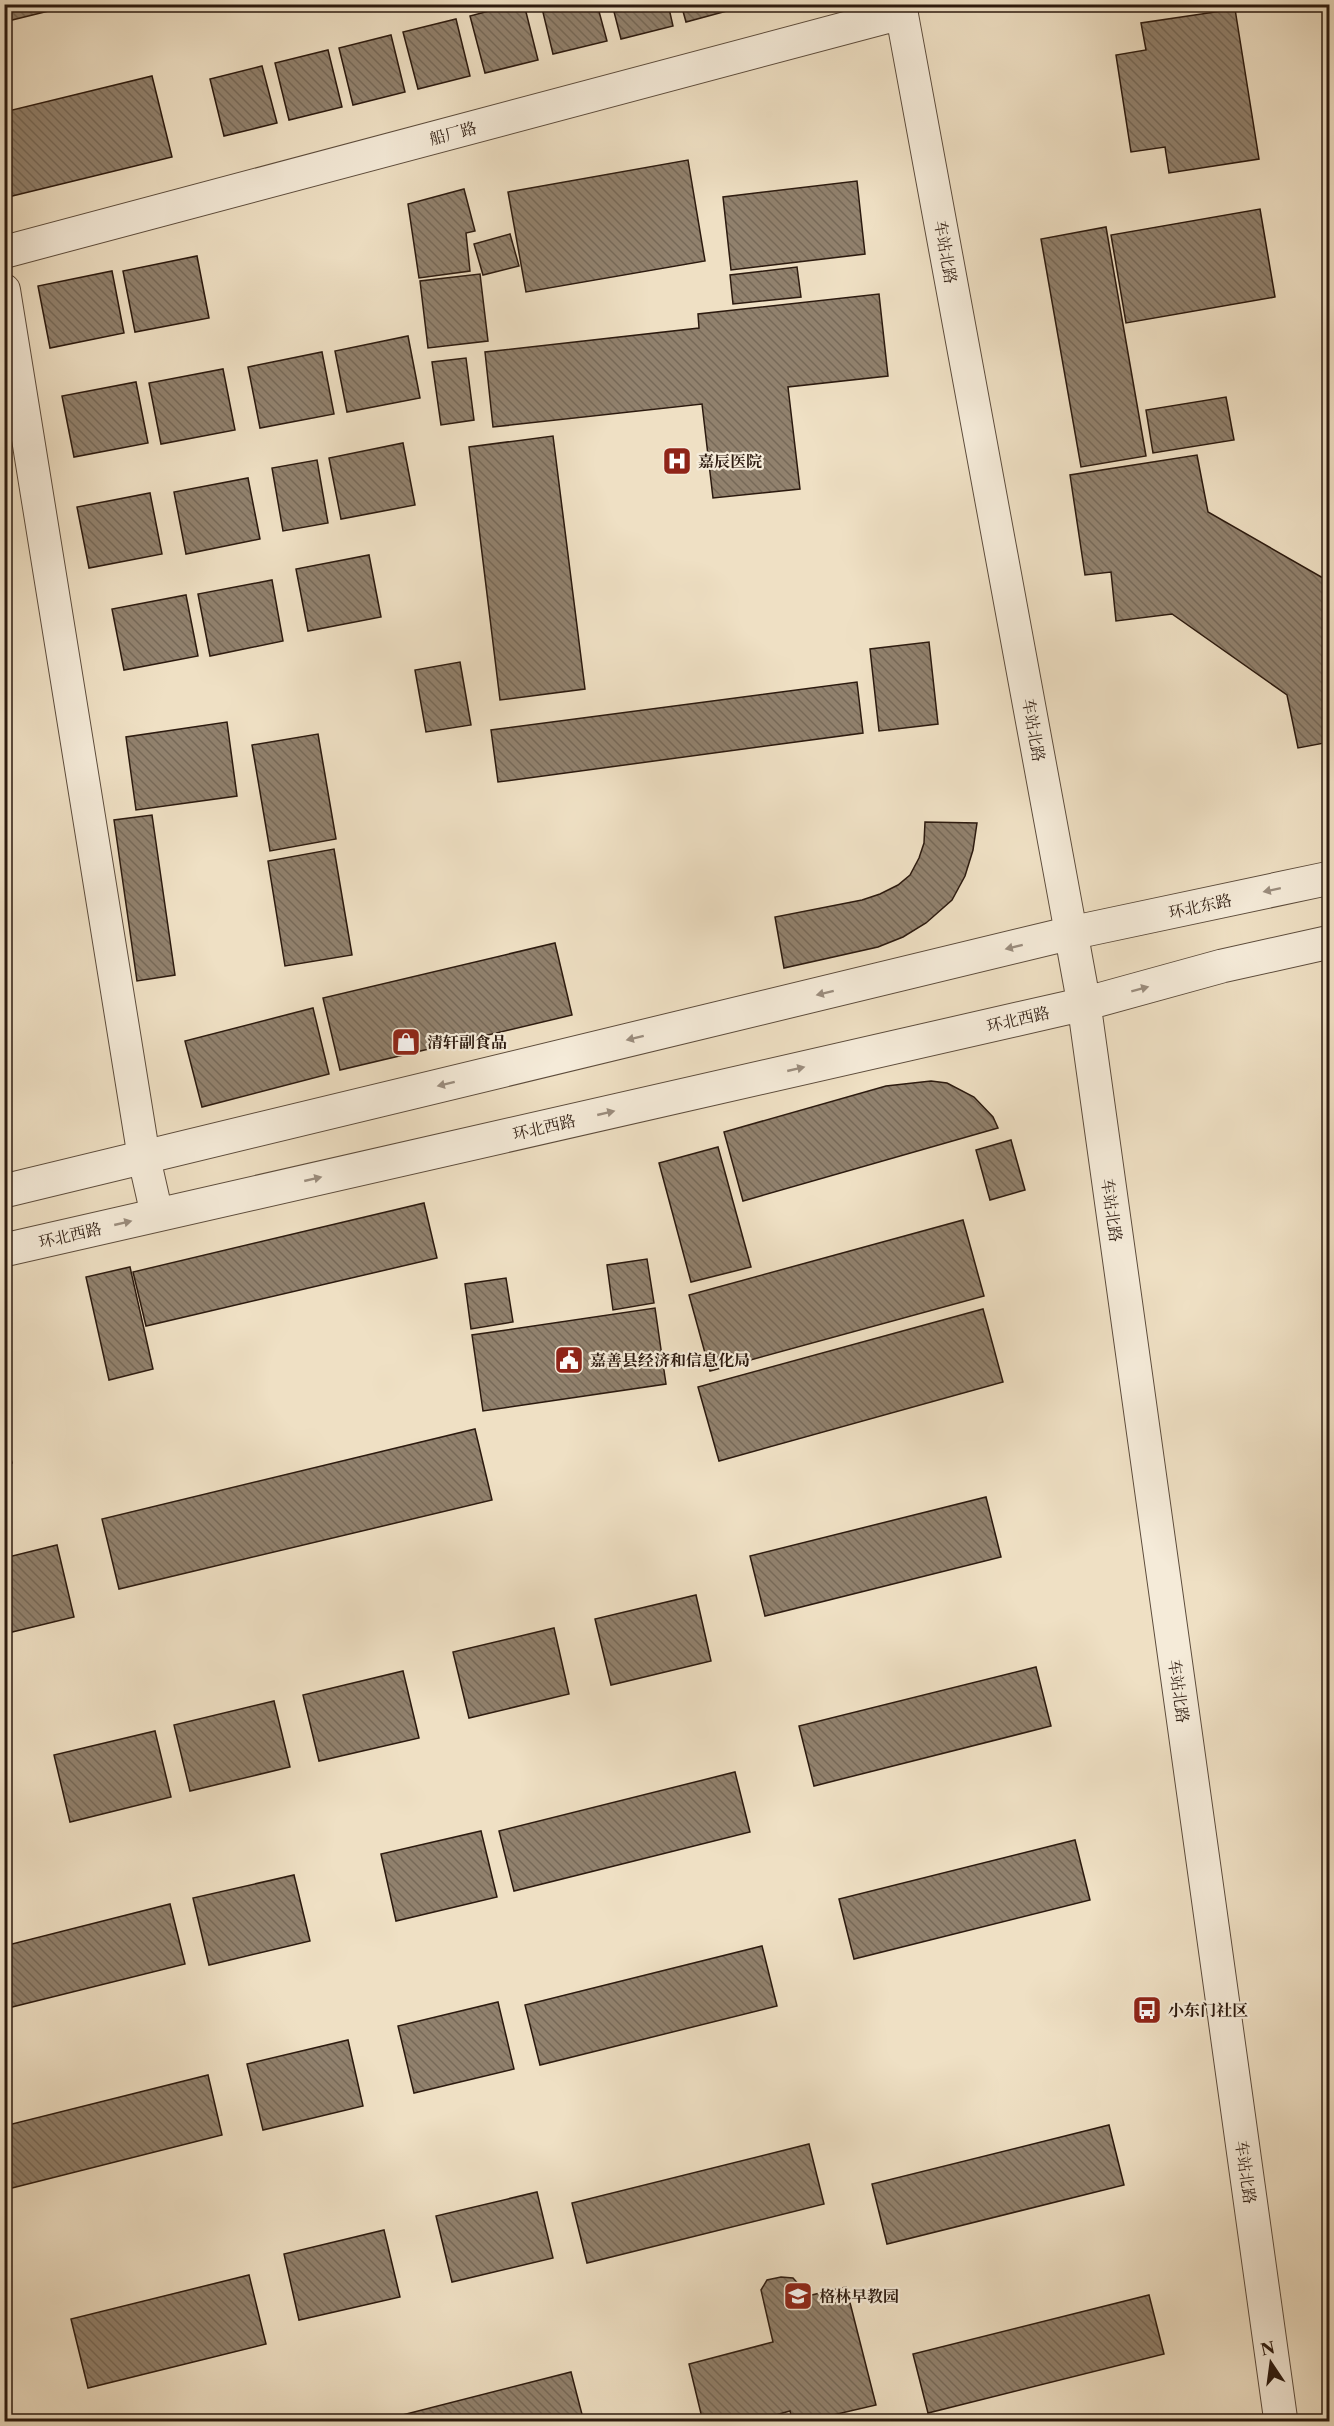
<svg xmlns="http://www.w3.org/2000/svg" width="1334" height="2426" viewBox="0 0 1334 2426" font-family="'Libre Caslon Text','Noto Serif SC',serif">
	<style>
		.building { fill: url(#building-back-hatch); stroke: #2c1a0f; stroke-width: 1.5 }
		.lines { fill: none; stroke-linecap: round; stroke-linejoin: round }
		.minor-casing { stroke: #5d4c3c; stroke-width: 34 }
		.tertiary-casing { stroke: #5d4c3c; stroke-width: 35 }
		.minor { stroke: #f5ebd9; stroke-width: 32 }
		.tertiary { stroke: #f5ebd9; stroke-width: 33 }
		.oneway { fill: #9b8d7e }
		.labels { text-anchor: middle; stroke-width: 4.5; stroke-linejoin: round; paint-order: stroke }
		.street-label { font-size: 16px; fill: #2c1a0f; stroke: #f5ebd9 }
		.poi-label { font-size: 16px; font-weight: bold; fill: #2c1a0f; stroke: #f5ebd9; text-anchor: start }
	</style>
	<defs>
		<pattern id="building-back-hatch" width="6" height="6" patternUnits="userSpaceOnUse" patternTransform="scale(1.5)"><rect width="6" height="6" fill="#91816d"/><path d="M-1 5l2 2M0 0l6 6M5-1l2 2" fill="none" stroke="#776958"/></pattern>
	</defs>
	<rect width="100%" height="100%" fill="#efe0c4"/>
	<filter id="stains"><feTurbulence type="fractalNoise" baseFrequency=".00333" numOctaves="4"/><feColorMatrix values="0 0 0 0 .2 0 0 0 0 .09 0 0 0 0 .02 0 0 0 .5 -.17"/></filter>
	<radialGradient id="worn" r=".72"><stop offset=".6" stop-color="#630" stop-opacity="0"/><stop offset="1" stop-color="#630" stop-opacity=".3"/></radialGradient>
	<!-- building -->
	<path class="building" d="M4,4H77L4,22Z
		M516,4H524L538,60L485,73L470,16Z
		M541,4H597L607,41L553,54Z
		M612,4H668L673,26L621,39Z
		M681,4H737L738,8L686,22Z
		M1235,9L1259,159L1169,173L1165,147L1131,152L1116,55L1146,50L1141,23Z
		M456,19L470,76L418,89L403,32Z
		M391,35L405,92L353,105L339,48Z
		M328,50L342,107L289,120L275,63Z
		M262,66L277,123L224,136L210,79Z
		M152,76L172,157L4,198V112Z
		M688,160L705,261L526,292L508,192Z
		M857,181L865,254L731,270L723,197Z
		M464,189L475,231L466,233L470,271L419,278L408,204Z
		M1260,209L1275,297L1126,323L1111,235Z
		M1106,227L1146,456L1081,467L1041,239Z
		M510,234L519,266L483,275L474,244Z
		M197,256L209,318L135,332L123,271Z
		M797,267L801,297L733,304L730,275Z
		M112,271L124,333L50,348L38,286Z
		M480,274L488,341L428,348L420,281Z
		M879,294L888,376L788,387L800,489L713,498L702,404L493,427L485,352L699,328L698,314Z
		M408,336L420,398L347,412L335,351Z
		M322,352L334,414L260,428L248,367Z
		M466,358L474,420L441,425L432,362Z
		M223,369L235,430L161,444L149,383Z
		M136,382L148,443L74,457L62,396Z
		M1226,397L1234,440L1153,453L1146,410Z
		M553,436L585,689L500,700L469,447Z
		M403,443L415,505L341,519L329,458Z
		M1197,455L1208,512L1330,582V609L1323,610L1330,640V742L1298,748L1287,695L1172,614L1116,621L1111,572L1085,575L1070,475Z
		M317,460L328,523L283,531L272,468Z
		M248,478L260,539L186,554L174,492Z
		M150,493L162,554L89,568L77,507Z
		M369,555L381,617L308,631L296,569Z
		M272,580L283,641L210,656L198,594Z
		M186,595L198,656L124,670L112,609Z
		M929,642L938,724L879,731L870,649Z
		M460,662L471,725L426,732L415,670Z
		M857,682L863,733L498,782L491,730Z
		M227,722L237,796L136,810L126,737Z
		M318,734L336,839L270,851L252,745Z
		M152,815L175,975L137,981L114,820Z
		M925,822L977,823L973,850L965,876L952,900L926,923L903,937L878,947L784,968L775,917L862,900L880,894L898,885L910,875L919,858L924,843Z
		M334,849L352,955L285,966L268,861Z
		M555,943L572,1015L340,1070L323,998Z
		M313,1008L329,1074L202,1107L185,1041Z
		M931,1081L947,1083L974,1097L993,1117L998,1128L743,1201L724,1132L886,1086Z
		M1011,1140L1025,1190L990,1200L976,1150Z
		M718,1147L751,1267L691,1282L659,1163Z
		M424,1203L437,1258L146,1326L133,1272Z
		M963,1220L984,1296L710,1371L689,1295Z
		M647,1259L654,1303L613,1310L607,1265Z
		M130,1267L153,1369L109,1380L86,1277Z
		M506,1278L513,1322L471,1329L465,1284Z
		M655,1308L666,1384L483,1411L472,1335Z
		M983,1309L1003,1382L719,1461L698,1387Z
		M475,1429L492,1500L119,1589L102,1519Z
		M4,1431L12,1463L4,1465Z
		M986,1497L1001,1557L765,1616L750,1556Z
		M57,1545L74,1617L4,1634V1558Z
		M696,1595L711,1661L611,1685L595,1619Z
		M554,1628L569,1694L469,1718L453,1652Z
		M1036,1667L1051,1726L814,1786L799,1726Z
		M403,1671L419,1738L319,1761L303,1695Z
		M274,1701L290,1767L190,1791L174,1725Z
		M155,1731L171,1797L70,1822L54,1755Z
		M735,1772L750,1832L514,1891L499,1831Z
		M481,1831L497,1897L396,1921L381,1854Z
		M1075,1840L1090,1900L854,1959L839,1899Z
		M294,1875L310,1941L209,1965L193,1898Z
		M170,1904L185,1964L4,2009V1946Z
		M762,1946L777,2006L540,2065L525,2005Z
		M498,2002L514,2069L414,2093L398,2026Z
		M348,2040L363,2106L263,2130L247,2064Z
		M208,2075L222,2135L4,2190V2126Z
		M1109,2125L1124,2185L887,2244L872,2184Z
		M809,2144L824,2204L587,2263L572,2203Z
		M537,2192L553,2258L452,2282L436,2216Z
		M384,2230L400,2297L299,2320L284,2254Z
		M249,2275L266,2344L88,2388L71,2319Z
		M781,2277L793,2278L801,2287L803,2297L846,2287L876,2405L803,2422H793L790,2411L750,2422H703L689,2364L773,2342L761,2290L767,2280Z
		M1149,2295L1164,2354L928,2413L913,2354Z
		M571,2372L584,2422H375Z"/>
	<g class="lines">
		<!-- minor casing -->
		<g class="minor-casing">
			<path id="minor" d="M900,4L1071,933
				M4,252L902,13
				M4,290L144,1158L157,1215"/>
		</g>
		<!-- tertiary casing -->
		<g class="tertiary-casing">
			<path id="tertiary" d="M1071,933L1084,1004L1281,2422
				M4,1191L1071,933L1330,878
				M4,1250L1084,1004L1222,966L1330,942"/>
		</g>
		<!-- minor -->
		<use href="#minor" class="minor"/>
		<!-- tertiary -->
		<use href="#tertiary" class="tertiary"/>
	</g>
	<!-- one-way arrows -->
	<defs><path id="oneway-solid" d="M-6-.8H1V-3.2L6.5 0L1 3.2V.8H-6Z" transform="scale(1.5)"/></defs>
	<g class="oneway">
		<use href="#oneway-solid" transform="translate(1272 890) rotate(168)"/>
		<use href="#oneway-solid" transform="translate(1014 947) rotate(166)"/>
		<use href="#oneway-solid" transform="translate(1140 989) rotate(-15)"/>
		<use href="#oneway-solid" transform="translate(825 993) rotate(166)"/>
		<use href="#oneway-solid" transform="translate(635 1038) rotate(166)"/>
		<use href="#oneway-solid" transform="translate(796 1069) rotate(-13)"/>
		<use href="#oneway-solid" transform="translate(446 1084) rotate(166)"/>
		<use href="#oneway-solid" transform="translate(606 1113) rotate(-13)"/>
		<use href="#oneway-solid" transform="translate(313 1179) rotate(-13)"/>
		<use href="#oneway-solid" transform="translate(123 1223) rotate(-13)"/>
	</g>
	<!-- icons -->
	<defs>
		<g id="hospital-square" transform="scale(1.5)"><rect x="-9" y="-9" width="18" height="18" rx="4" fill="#8f2418" stroke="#f5ebd9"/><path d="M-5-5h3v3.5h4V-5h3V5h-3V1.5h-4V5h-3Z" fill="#fff"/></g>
		<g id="shop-square" transform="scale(1.5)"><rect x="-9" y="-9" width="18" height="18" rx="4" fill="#8f2418" stroke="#f5ebd9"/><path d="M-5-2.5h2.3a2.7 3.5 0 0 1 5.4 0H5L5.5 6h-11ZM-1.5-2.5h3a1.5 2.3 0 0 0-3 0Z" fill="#fff"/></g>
		<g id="civic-square" transform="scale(1.5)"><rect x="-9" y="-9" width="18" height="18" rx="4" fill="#8f2418" stroke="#f5ebd9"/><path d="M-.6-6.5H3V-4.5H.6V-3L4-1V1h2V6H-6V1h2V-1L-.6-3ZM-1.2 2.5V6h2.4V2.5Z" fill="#fff"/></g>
		<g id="bus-square" transform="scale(1.5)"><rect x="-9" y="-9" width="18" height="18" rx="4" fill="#8f2418" stroke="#f5ebd9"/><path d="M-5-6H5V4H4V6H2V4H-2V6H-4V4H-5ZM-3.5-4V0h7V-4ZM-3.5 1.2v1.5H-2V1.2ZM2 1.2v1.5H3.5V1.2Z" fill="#fff"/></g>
		<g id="school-square" transform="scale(1.5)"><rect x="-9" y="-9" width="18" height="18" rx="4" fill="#8f2418" stroke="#f5ebd9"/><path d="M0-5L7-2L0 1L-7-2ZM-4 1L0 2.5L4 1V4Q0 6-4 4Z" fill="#fff"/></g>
	</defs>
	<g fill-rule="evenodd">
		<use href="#hospital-square" x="677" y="461"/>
		<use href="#shop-square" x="406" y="1042"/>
		<use href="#civic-square" x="569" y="1360"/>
		<use href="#bus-square" x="1147" y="2010"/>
		<use href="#school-square" x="798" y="2296"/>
	</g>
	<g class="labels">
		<!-- street labels -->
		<g class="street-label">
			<text transform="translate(453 133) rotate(-15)" y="6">船厂路</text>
			<text transform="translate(946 252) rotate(80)" y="6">车站北路</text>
			<text transform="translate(1034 730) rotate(80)" y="6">车站北路</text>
			<text transform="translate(1200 906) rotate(-12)" y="6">环北东路</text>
			<text transform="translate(1018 1019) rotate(-13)" y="6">环北西路</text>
			<text transform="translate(544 1127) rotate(-13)" y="6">环北西路</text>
			<text transform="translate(1112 1210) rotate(82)" y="6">车站北路</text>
			<text transform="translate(70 1235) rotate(-13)" y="6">环北西路</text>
			<text transform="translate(1179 1691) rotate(82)" y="6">车站北路</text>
			<text transform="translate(1246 2172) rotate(82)" y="6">车站北路</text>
		</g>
		<!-- poi labels -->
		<g class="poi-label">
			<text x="698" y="467">嘉辰医院</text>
			<text x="427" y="1048">清轩副食品</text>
			<text x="590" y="1366">嘉善县经济和信息化局</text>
			<text x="1168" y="2016">小东门社区</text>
			<text x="819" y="2302">格林早教园</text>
		</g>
	</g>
	<!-- margin -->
	<rect width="1334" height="2426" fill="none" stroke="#efe0c4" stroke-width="24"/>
	<rect x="6" y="6" width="1322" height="2414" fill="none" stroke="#2c1a0f" stroke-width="3"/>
	<rect x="12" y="12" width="1310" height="2402" fill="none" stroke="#2c1a0f" stroke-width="1.5"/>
	<!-- north arrow -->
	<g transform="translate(1271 2363) rotate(347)" stroke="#f5ebd9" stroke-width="4.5" paint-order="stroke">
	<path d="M0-4.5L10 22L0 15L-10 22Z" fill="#2c1a0f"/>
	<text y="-9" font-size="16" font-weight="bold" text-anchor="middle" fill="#2c1a0f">N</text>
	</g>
	<rect width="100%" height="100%" filter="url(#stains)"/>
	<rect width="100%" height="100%" fill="url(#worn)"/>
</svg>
